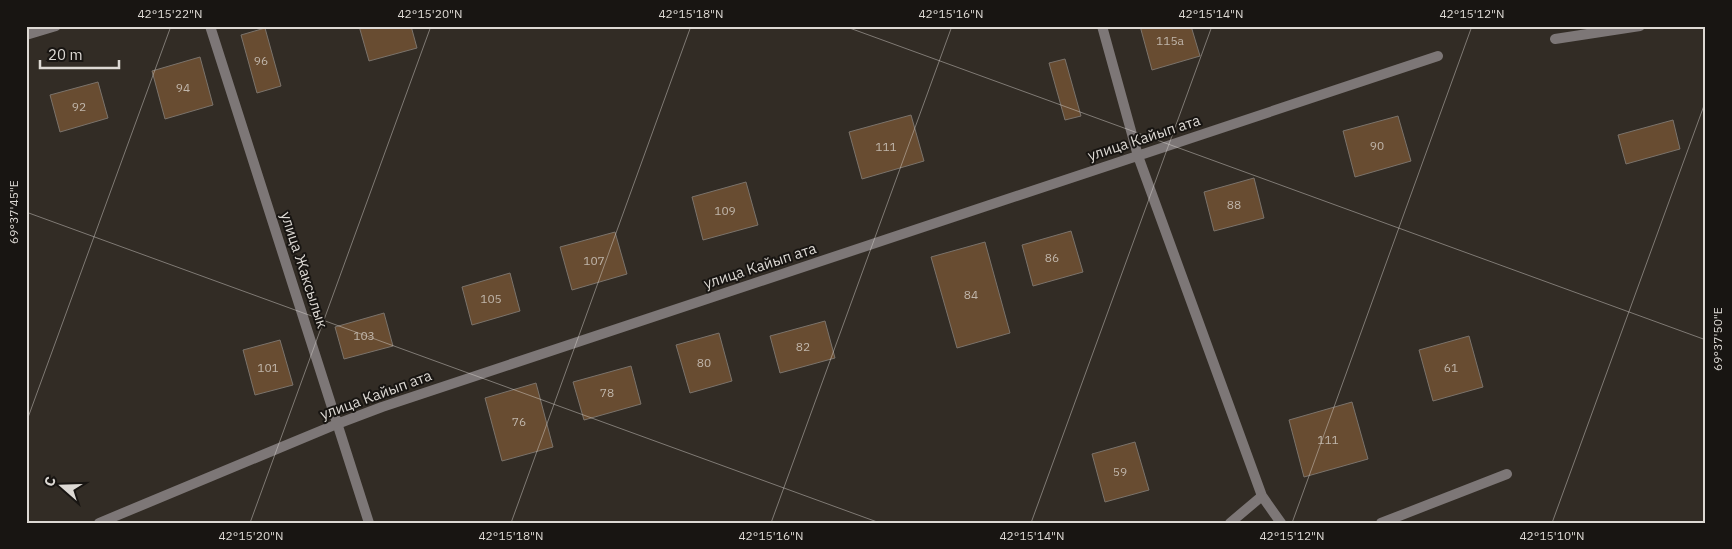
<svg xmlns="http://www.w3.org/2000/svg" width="1732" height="549" viewBox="0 0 1732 549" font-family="'IBM Plex Sans',sans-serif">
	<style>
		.building { fill: #684c31; stroke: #7b736b }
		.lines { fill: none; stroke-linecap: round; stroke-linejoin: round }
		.minor { stroke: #7d7777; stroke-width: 10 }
		.tertiary { stroke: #7d7777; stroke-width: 10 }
		.ticks { fill: none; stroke: #ddd9d4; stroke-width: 1; stroke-opacity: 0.45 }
		.labels { text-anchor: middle; stroke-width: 4; stroke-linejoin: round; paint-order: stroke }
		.number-label { font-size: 12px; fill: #c0b6ab }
		.street-label { font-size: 15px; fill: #ddd9d4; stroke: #181512 }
		.neatline { fill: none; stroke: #ddd9d4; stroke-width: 2 }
		.ticks-label { font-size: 12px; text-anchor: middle; fill: #ddd9d4 }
	</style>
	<rect width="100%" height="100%" fill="#322c25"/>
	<!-- building -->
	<path class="building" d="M359,26H411L417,48L369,61Z
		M1140,26H1191L1200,56L1152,70Z
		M265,28L281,86L257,93L241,35Z
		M200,57L213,105L165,119L152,71Z
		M1065,59L1081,116L1065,120L1049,63Z
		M98,82L108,118L60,132L50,95Z
		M911,115L924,161L862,179L849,132Z
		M1398,116L1411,161L1355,177L1343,131Z
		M1673,120L1680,149L1626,164L1618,135Z
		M1254,178L1264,218L1214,231L1204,192Z
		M746,182L758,225L703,240L692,197Z
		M1071,231L1083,272L1033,286L1022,245Z
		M615,232L627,274L572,290L560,247Z
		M985,242L1010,333L957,348L931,257Z
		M510,273L520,311L472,325L462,287Z
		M384,313L393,346L344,359L335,327Z
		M825,321L835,358L780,373L770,336Z
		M719,333L732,381L690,393L676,345Z
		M1469,336L1483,387L1433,401L1419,350Z
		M280,340L293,385L255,395L243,350Z
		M631,366L641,404L584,420L573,382Z
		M536,383L553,447L502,461L485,398Z
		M1352,402L1368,459L1304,477L1289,420Z
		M1135,442L1149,490L1105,502L1092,454Z"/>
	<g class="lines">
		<!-- minor -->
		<path class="minor" d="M210,26L369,523
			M1102,26L1138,156L1262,496
			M1555,39L1640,26
			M99,523L337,424L382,407L1438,56
			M1230,523L1262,496L1281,523
			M1381,523L1507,474"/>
		<!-- tertiary -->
		<path class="tertiary" d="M26,35L56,26"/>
	</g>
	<!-- ticks -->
	<path class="ticks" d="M844,26L1706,340M26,212L880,523M26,423L171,26M250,523L431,26M511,523L691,26M771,523L952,26M1031,523L1212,26M1292,523L1472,26M1552,523L1706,100"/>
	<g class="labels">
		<!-- number labels -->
		<g class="number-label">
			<text x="1170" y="45">115а</text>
			<text x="261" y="65">96</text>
			<text x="183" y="92">94</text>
			<text x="79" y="111">92</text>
			<text x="1377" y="150">90</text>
			<text x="886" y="151">111</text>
			<text x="1234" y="209">88</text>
			<text x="725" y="215">109</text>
			<text x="1052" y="262">86</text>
			<text x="594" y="265">107</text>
			<text x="971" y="299">84</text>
			<text x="491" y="303">105</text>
			<text x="364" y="340">103</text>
			<text x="803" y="351">82</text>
			<text x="704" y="367">80</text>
			<text x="268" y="372">101</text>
			<text x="1451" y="372">61</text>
			<text x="607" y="397">78</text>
			<text x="519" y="426">76</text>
			<text x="1328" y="444">111</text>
			<text x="1120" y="476">59</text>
		</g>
		<!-- street labels -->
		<g class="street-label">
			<text transform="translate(1144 138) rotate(-18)" y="5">улица Кайып ата</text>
			<text transform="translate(760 266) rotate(-18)" y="5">улица Кайып ата</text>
			<text transform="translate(304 270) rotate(72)" y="5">улица Жаксылык</text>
			<text transform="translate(376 395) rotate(-20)" y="5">улица Кайып ата</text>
		</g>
	</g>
	<!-- border -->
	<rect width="1732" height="549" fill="none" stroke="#181512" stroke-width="55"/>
	<!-- north arrow -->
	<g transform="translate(62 486) rotate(290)" stroke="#181512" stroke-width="4" paint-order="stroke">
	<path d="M0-4L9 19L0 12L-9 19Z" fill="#ddd9d4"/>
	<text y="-8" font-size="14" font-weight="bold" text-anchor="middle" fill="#ddd9d4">С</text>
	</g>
	<!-- scale -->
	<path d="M40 60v8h79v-8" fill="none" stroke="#ddd9d4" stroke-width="2.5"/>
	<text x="48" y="60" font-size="15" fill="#ddd9d4" stroke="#181512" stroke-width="4" paint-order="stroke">20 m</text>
	<rect x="28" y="28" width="1676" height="494" class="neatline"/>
	<g class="ticks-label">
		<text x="170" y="18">42°15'22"N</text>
		<text x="430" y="18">42°15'20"N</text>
		<text x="691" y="18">42°15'18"N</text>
		<text x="951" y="18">42°15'16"N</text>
		<text x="1211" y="18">42°15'14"N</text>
		<text x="1472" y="18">42°15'12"N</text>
		<text transform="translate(14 212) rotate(-90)" y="4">69°37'45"E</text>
		<text transform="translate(1718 339) rotate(-90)" y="4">69°37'50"E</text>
		<text x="251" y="540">42°15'20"N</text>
		<text x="511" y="540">42°15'18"N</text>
		<text x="771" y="540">42°15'16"N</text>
		<text x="1032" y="540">42°15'14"N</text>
		<text x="1292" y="540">42°15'12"N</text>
		<text x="1552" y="540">42°15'10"N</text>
	</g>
</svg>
